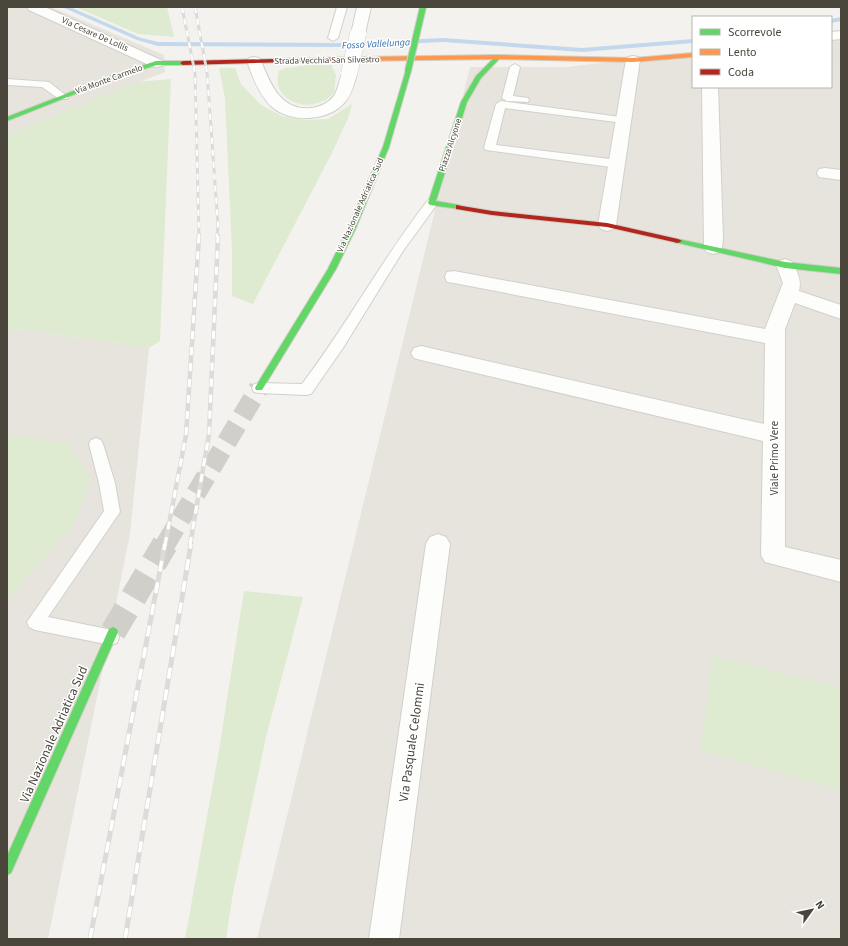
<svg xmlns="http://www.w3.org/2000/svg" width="848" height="946" viewBox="0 0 848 946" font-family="'Source Sans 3',sans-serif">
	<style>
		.residential { fill: #e6e4dd }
		.green { fill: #deebd1 }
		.parking { fill: #e5e3df }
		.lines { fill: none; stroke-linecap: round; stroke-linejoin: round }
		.stream { fill: #c3d7ed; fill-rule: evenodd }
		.secondary-tunnel-far1 { stroke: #d1cfca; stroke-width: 20; stroke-dasharray: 20 10; stroke-linecap: butt }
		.secondary-tunnel { stroke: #d1cfca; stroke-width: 26; stroke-dasharray: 26 14; stroke-linecap: butt }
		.lane-casing { stroke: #d1d0cc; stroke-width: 2 }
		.street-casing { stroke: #d1d0cc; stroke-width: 2 }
		.fast-casing { stroke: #d2cfc5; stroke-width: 2 }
		.slow-casing { stroke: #d2cfc5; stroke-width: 2 }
		.jam-casing { stroke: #d2cfc5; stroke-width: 2 }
		.lane { fill: #fdfdfc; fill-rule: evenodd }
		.street { fill: #fdfdfc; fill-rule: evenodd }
		.fast { fill: #63d668; fill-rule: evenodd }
		.slow { fill: #ff974d; fill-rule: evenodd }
		.jam { fill: #b3261e; fill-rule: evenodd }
		.rail-far2-casing { stroke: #dbdbda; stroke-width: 3 }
		.rail-far1-casing { stroke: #dbdbda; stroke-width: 4.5 }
		.rail-casing { stroke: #dbdbda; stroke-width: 5 }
		.rail-far2 { stroke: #fff; stroke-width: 2; stroke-dasharray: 6; stroke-linecap: butt }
		.rail-far1 { stroke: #fff; stroke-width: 3; stroke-dasharray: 8; stroke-linecap: butt }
		.rail { stroke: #fff; stroke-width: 3.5; stroke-dasharray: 11; stroke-linecap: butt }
		.street-bridge-casing { stroke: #d1d0cc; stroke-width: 17; stroke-linecap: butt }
		.fast-bridge-casing { stroke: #d2cfc5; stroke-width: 8; stroke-linecap: butt }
		.street-bridge { stroke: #fdfdfc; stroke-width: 16 }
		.fast-bridge { stroke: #63d668; stroke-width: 6 }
		.labels { text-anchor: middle; stroke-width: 3; stroke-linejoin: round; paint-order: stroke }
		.far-street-label { font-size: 9px; fill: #49453a; stroke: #fff }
		.far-water-label { font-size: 10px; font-style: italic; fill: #3a71ae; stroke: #fff }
		.street-label { font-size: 11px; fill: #49453a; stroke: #fff }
		.near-street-label { font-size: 13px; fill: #49453a; stroke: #fff }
	</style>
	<rect width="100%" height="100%" fill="#f3f2ee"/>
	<!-- residential -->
	<path class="residential" d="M7,7H51L164,55L165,72L7,135Z
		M841,34V939H257L470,67H567L693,52V87H831V36Z
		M12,328L149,348L130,534L48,939H7V600L75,523L68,444L7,434V337Z"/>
	<!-- green -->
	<path class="green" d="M76,7H167L174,37L138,34Z
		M309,65H331L336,75L334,93C312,117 269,101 279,71L286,68Z
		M219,68H235L241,84L261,105L282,116L306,120L328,119L352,104L349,116L332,153L253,304L232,296V252L225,98Z
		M171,79L160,341L149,348L13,328L7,337V135L137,82Z
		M7,434L68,444L90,478L75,523L7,600Z
		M244,591L303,597L266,737L233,893L226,939H185L219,750Z
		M713,655L841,688V790L700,750Z"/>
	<!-- parking -->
	<path class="parking" d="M841,42V65H831V44Z"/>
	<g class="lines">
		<!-- stream -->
		<path class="stream" d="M62,7H70L141,38L158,42L339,43L443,38L582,48L693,39V43L582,52L443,42L339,47L158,46L137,40Z
			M841,17V21L831,23V19Z"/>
		<!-- secondary-tunnel-far1 -->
		<path class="secondary-tunnel-far1" d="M165,545L259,388"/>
		<!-- secondary-tunnel -->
		<path class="secondary-tunnel" d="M113,632L165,544"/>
		<!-- lane casing -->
		<g class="lane-casing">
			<path id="lane" d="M337,7H347L338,38L333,41L328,38Z
				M515,64L520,67L513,96L528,98L529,100L528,102L507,101L502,98L510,67Z
				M7,79L49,82L68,97L67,99H59L42,87L7,85Z
				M501,101L628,118L629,120L628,122L624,123L505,108L496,145L618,160L622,161L624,164L622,167L618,168L486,150L484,148L496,104Z
				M432,199L436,200L438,203L403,251L343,348L311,394L306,395L259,393L254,392L252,388L254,384L259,383L302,384C347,325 382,259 428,200Z
				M96,438L101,440L103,444L115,483L120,512L48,617L117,631L119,637L117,643L111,645L35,630L29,627L27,622L104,511L99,483L89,444L91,440Z"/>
		</g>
		<!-- street casing -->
		<g class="street-casing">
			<path id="street" d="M27,7H45L161,60L163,63L161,66L156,67L151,66L29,10Z
				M357,7H371L365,34L363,37L358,38L353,37L351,34Z
				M841,31V39L831,40V32Z
				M633,56L638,57L640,60L616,225L613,229L607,231L601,229L598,225L626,60L628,57Z
				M254,57L259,58L261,61C271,85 281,111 311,108C320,107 328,103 333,97C339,90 338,79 344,71L349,69L354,71L357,74C354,84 352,94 345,102C329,122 290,123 272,107C259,95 252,76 247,61L249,58Z
				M702,87H718L723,239L722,248L719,252L713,254L707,252L704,248Z
				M825,168L841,170V180L819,177L817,173L819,169Z
				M785,259L791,261C797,270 802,280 799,291L841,305V319L795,303L785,329V547L841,560V582L765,562L761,555L763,441L421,360L414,358L411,353L414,348L421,346L764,424L765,343L454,283L447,282L445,277L447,272L454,271L765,329L783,283L776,265L779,261Z
				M438,534L446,537L450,544L399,939H369L426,544L430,537Z"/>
		</g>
		<!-- fast casing -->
		<g class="fast-casing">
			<path id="fast" d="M496,56L501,57L481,78L467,102L436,201L459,205L463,207L459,209L430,205L428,203L461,102L476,76Z
				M156,61H183L186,63L183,65H157L118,77L7,121V117L114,75Z
				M406,70L411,71L389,147L355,230L336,269L262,390H256L255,388L256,386L328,269L347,230L383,147Z
				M675,239H678L785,262L841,268V274L785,268L678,243H675Z
				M113,627L117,629L118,632L11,873L7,875V856L109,629Z"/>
		</g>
		<!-- slow casing -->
		<g class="slow-casing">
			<path id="slow" d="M693,53V57L633,62L498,59L359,61L356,59L359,57L498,55L633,58Z"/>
		</g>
		<!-- jam casing -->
		<g class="jam-casing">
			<path id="jam" d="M359,57L362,59L361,60L183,65L180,63L183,61Z
				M456,205L492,211L607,223L678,239L682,241L678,243L607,227L492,215L456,209Z"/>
		</g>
		<!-- lane -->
		<use href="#lane" class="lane"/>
		<!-- street -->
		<use href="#street" class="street"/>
		<!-- fast -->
		<use href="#fast" class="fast"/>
		<!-- slow -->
		<use href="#slow" class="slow"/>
		<!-- jam -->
		<use href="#jam" class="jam"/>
		<!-- rail-far2 casing -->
		<g class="rail-far2-casing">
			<path id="rail-far2" d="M182,7L195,73L199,237
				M195,7L207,72L218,225L217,237"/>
		</g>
		<!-- rail-far1 casing -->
		<g class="rail-far1-casing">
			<path id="rail-far1" d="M165,545L186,435L199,236
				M190,545L209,434L218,236"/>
		</g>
		<!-- rail casing -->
		<g class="rail-casing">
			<path id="rail" d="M90,939L165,544
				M125,939L191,544"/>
		</g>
		<!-- rail-far2 -->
		<use href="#rail-far2" class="rail-far2"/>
		<!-- rail-far1 -->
		<use href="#rail-far1" class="rail-far1"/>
		<!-- rail -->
		<use href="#rail" class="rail"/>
		<!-- street-bridge casing -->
		<g class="street-bridge-casing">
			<path id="street-bridge" d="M349,74L358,34"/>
		</g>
		<!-- fast-bridge casing -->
		<g class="fast-bridge-casing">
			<path id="fast-bridge" d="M408,71L423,7"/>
		</g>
		<!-- street-bridge -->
		<use href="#street-bridge" class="street-bridge"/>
		<!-- fast-bridge -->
		<use href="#fast-bridge" class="fast-bridge"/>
	</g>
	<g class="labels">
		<!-- far-street labels -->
		<g class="far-street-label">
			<text transform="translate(95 34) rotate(24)" y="3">Via Cesare De Lollis</text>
			<text transform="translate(327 60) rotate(-1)" y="3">Strada Vecchia San Silvestro</text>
			<text transform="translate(109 79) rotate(-20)" y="3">Via Monte Carmelo</text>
			<text transform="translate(450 145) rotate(-72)" y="3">Piazza Alcyone</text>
			<text transform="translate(360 205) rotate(-66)" y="3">Via Nazionale Adriatica Sud</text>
		</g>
		<!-- far-water labels -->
		<g class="far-water-label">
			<text transform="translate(376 43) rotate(-3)" y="4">Fosso Vallelunga</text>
		</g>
		<!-- street labels -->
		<g class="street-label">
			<text transform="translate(774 458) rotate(-90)" y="4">Viale Primo Vere</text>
		</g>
		<!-- near-street labels -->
		<g class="near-street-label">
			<text transform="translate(53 734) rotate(-66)" y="5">Via Nazionale Adriatica Sud</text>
			<text transform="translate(411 742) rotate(-82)" y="5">Via Pasquale Celommi</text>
		</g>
	</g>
	<!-- border -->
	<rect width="848" height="946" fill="none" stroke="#49453a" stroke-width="16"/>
	<!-- legend -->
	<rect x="692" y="16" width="140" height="72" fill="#ffffff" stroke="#b6b5b0"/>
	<rect x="700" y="29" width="20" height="6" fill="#63d668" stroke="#b6b5b0"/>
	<text x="728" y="36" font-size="12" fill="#49453a">Scorrevole</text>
	<rect x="700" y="49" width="20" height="6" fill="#ff974d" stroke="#b6b5b0"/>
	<text x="728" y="56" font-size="12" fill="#49453a">Lento</text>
	<rect x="700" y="69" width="20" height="6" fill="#b3261e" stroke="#b6b5b0"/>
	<text x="728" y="76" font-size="12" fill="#49453a">Coda</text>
	<!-- north arrow -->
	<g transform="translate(812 910) rotate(57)" stroke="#ffffff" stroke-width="3" paint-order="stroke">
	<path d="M0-3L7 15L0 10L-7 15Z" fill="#49453a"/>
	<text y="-6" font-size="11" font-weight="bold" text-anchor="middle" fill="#49453a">N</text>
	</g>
</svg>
